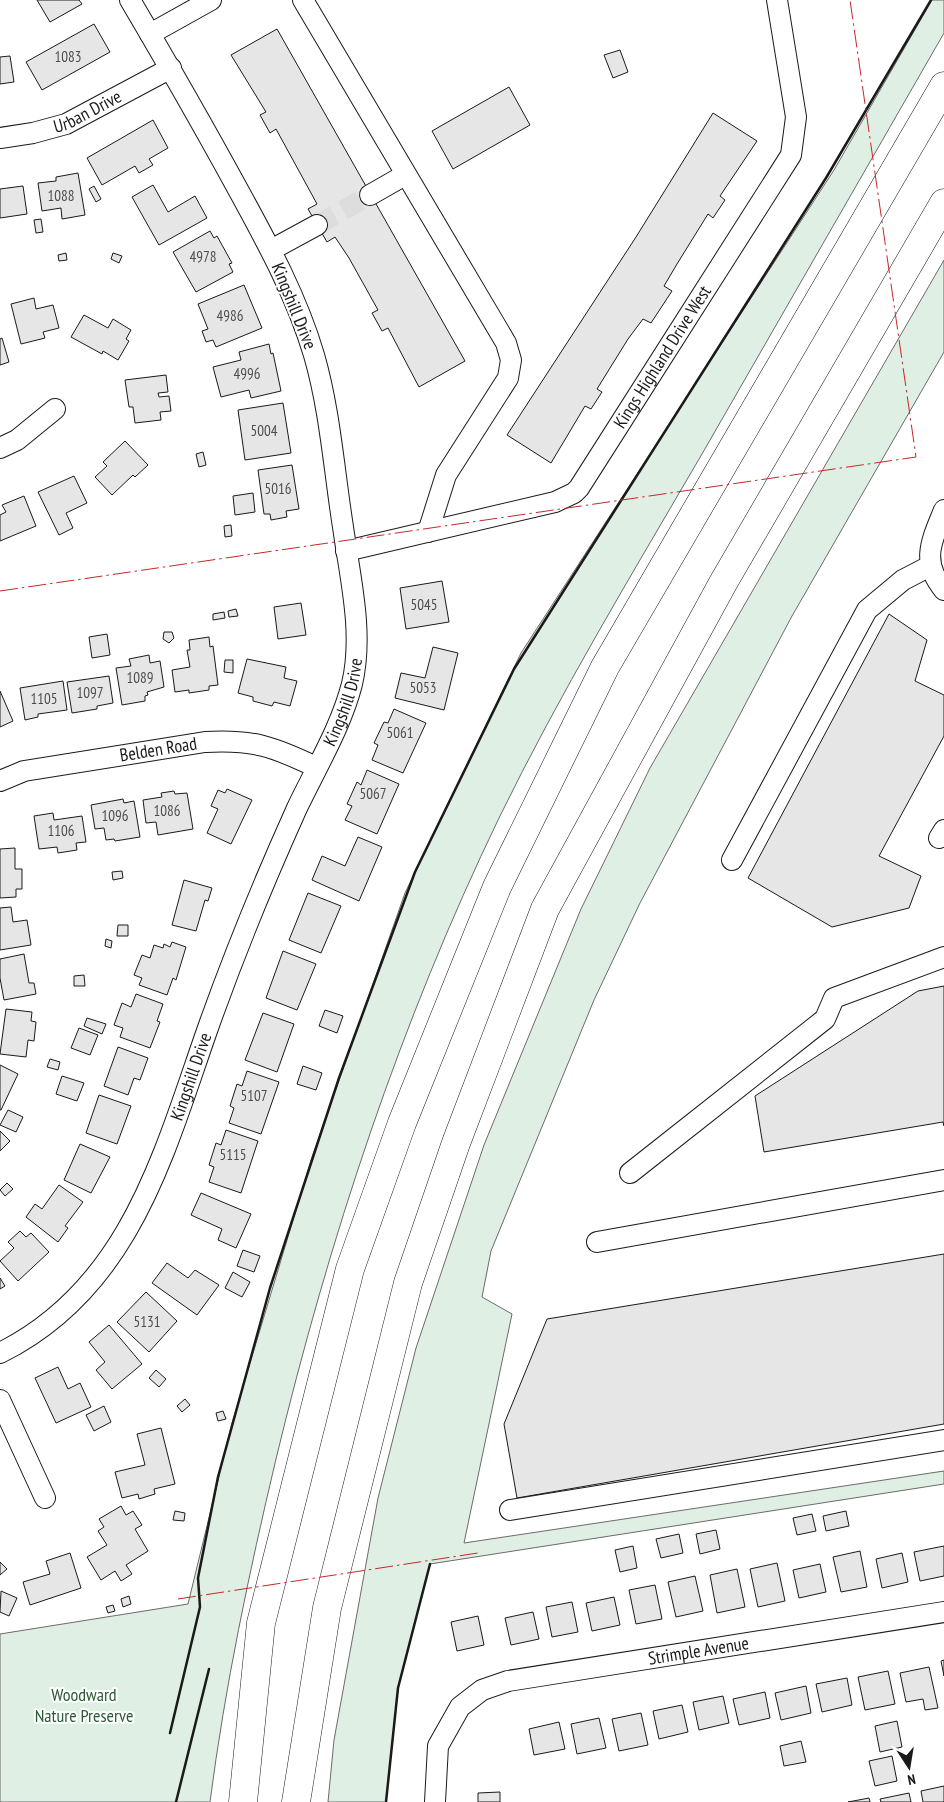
<svg xmlns="http://www.w3.org/2000/svg" width="944" height="1802" viewBox="0 0 944 1802" font-family="'PT Sans Narrow',sans-serif">
	<style>
		.green { fill: #e0efe3; stroke: #6a6a6a }
		.building { fill: #e6e6e6; stroke: #1a1a1a }
		.lines { fill: none; stroke-linecap: round; stroke-linejoin: round }
		.minor-tunnel { stroke: #ddd; stroke-width: 20; stroke-dasharray: 20 10; stroke-linecap: butt }
		.minor-casing { stroke: #1a1a1a; stroke-width: 22 }
		.highway-casing { stroke: #1a1a1a; stroke-width: 29 }
		.minor { stroke: #fff; stroke-width: 20 }
		.highway { stroke: #fff; stroke-width: 28 }
		.wall { stroke: #1a1a1a; stroke-width: 2.5 }
		.power { stroke: #c62828; stroke-width: 1; stroke-dasharray: 18 4 2.5 4; stroke-linecap: butt }
		.labels { text-anchor: middle; stroke-width: 4; stroke-linejoin: round; paint-order: stroke }
		.number-label { font-size: 15px; fill: #4d4d4d }
		.street-label { font-size: 18px; fill: #1a1a1a; stroke: #fff }
		.park-label { font-size: 18px; fill: #2b5a34; stroke: #fff }
	</style>
	<rect width="100%" height="100%" fill="#fff"/>
	<!-- green -->
	<path class="green" d="M932,0H944V33C863,173 783,314 702,454C632,574 560,693 499,818C400,1023 329,1239 276,1459C249,1573 225,1686 210,1802H0V1634L188,1604L232,1423L312,1157L405,893L521,653L834,170Z
		M944,260V352L792,616L640,903L594,1000L491,1251L482,1297L512,1314L464,1543L944,1471V1484L430,1564L398,1688L386,1802H328L334,1740L378,1498L416,1348L484,1145L581,909L650,768Z"/>
	<!-- building -->
	<path class="building" d="M37,0H79L82,4L50,22Z
		M94,24L110,52L42,90L26,62Z
		M277,29L465,361L419,387L388,328L382,331L372,313L378,310L349,258L335,237L327,242L308,209L317,204L276,129L270,133L260,115L266,112L231,55Z
		M620,50L628,72L613,78L604,55Z
		M10,56L14,82L0,84V57Z
		M509,87L530,125L453,169L432,131Z
		M713,113L757,141L720,196L725,200L713,218L708,214L677,264L664,286L672,291L651,323L643,319L628,339L597,389L602,392L591,409L585,406L551,463L507,435L636,237Z
		M153,120L168,148L149,159L153,165L139,173L135,166L102,185L87,158Z
		M78,173L85,215L62,219L61,208L42,211L38,183L56,181V177Z
		M153,185L168,212L195,196L207,218L159,245L132,197Z
		M23,186L27,214L0,218V189Z
		M94,186L101,199L96,202L89,189Z
		M41,219L43,232L36,233L34,220Z
		M210,231L214,238L217,236L232,263L229,264L233,272L196,292L173,252Z
		M66,253L67,260L59,261L58,255Z
		M113,253L122,256L119,263L111,259Z
		M244,285L262,328L216,347L213,340L206,342L202,331L208,329L198,304Z
		M34,298L36,309L53,305L59,328L43,332L45,338L21,344L11,304Z
		M84,315L108,328L113,319L131,330L126,339L129,341L118,360L103,351L102,354L71,337Z
		M2,338L9,362L0,365V339Z
		M269,344L271,354L273,353L281,391L251,398L249,390L221,397L213,367L241,360L239,352Z
		M166,375L168,392L158,393L159,397L169,396L171,411L160,412L161,420L135,423L133,407H129L125,380Z
		M283,403L291,453L245,460L238,410Z
		M125,441L148,465L135,477L133,475L112,495L95,477L107,466L103,462Z
		M203,452L206,465L199,467L196,454Z
		M292,465L299,509L286,511L287,517L271,520L270,514H264L258,470Z
		M74,476L87,503L66,513L73,528L59,535L38,492Z
		M253,493L255,512L235,515L233,496Z
		M24,496L36,526L0,541V515L6,512L2,505Z
		M231,525L232,536L225,537L224,526Z
		M442,581L449,622L406,629L400,588Z
		M301,603L306,635L278,639L274,607Z
		M236,609L238,616L229,617L228,611Z
		M224,612L225,618L213,620V614Z
		M889,614L927,640L915,681L944,695V736L879,856L921,876L909,908L832,927L748,878Z
		M164,632H172L174,638L169,643L163,639Z
		M107,634L110,655L92,658L89,637Z
		M209,637L210,647L213,646L218,685L209,686V690L189,693V690L175,692L172,670L190,667L187,650H190L189,640Z
		M433,647L458,653L444,710L395,698L401,673L425,678Z
		M149,655L150,663L160,661L164,687L147,692L148,695L145,696V701L122,705L116,668L131,666L129,659Z
		M247,659L286,667L284,678L297,681L290,706L274,702L272,706L253,701V697L238,693Z
		M225,660H233V673L224,672Z
		M109,676L113,703L97,706V709L72,713L67,682Z
		M63,681L67,710L38,714V717L25,720L20,688Z
		M0,691L13,721L0,727Z
		M394,709L426,723L403,773L372,760L378,745L374,743L384,722L388,723Z
		M367,770L399,784L377,834L345,820L352,806L347,804L357,782L361,785Z
		M227,789L252,800L231,844L207,833L218,809L211,806L218,790L225,793Z
		M174,791L175,794L187,793L193,829L158,835L156,822L146,823L143,800L162,797L161,793Z
		M123,799L124,803L134,801L140,837L115,841L114,839L106,840L104,828L95,829L91,805Z
		M53,813L54,820L82,816L86,842L76,843L77,850L58,853L57,847L39,849L34,816Z
		M358,837L382,847L359,901L312,880L322,856L345,866Z
		M15,848V869H22V889H16V897L0,898V849Z
		M122,871L123,878L113,880L112,872Z
		M184,880L212,888L208,901L205,900L196,931L172,925Z
		M308,893L341,906L321,953L289,940Z
		M11,907L13,922L27,920L31,945L0,950V908Z
		M118,925H128V936H117Z
		M106,939L112,941L111,948L105,946Z
		M172,942L186,947L176,980L173,978L167,995L139,985L142,978L134,975L142,955L150,958L154,945L163,948L164,944L170,947Z
		M283,951L316,964L297,1010L266,998Z
		M24,954L29,983H34L36,994L4,1000L0,978V959Z
		M84,975L85,986H74V976Z
		M944,986V1126L943,1122L764,1152L755,1096L918,991Z
		M136,994L163,1004L157,1021L160,1022L150,1048L120,1037L123,1028L114,1025L122,1003L131,1007Z
		M6,1009L32,1012L31,1021L36,1022L34,1041L28,1040L26,1057L0,1054Z
		M325,1010L343,1016L337,1033L319,1026Z
		M263,1013L294,1024L277,1072L245,1060Z
		M87,1018L106,1024L102,1034L84,1026Z
		M79,1028L98,1035L90,1055L71,1048Z
		M118,1047L148,1058L140,1080L134,1078L128,1095L104,1086Z
		M50,1059L60,1062L58,1070L47,1067Z
		M0,1065L18,1074L1,1110H0Z
		M303,1066L322,1073L316,1090L297,1084Z
		M247,1071L279,1082L261,1134L229,1123L234,1108L230,1106L237,1084L242,1086Z
		M62,1076L84,1083L77,1101L56,1094Z
		M99,1095L131,1106L117,1144L86,1133Z
		M8,1110L23,1117L16,1132L0,1125Z
		M226,1130L258,1141L241,1193L209,1182L214,1167L209,1165L216,1143L221,1145Z
		M0,1131L10,1141L0,1151Z
		M80,1144L110,1157L91,1193L64,1180Z
		M7,1183L13,1189L5,1196L0,1190Z
		M59,1185L83,1202L65,1226L68,1228L58,1242L26,1217L35,1204L42,1209Z
		M201,1193L251,1214L236,1248L218,1240L222,1229L191,1215Z
		M20,1231L26,1237L31,1233L49,1252L18,1281L0,1261L14,1248L8,1242Z
		M243,1250L260,1256L254,1272L237,1266Z
		M944,1254V1424L517,1498L504,1424L547,1319Z
		M167,1263L188,1278L195,1270L219,1285L197,1315L152,1283Z
		M233,1272L250,1282L242,1297L225,1288Z
		M0,1278L5,1286L0,1289Z
		M146,1292L177,1321L149,1352L117,1322Z
		M109,1325L142,1364L112,1389L96,1370L105,1362L89,1342Z
		M58,1367L68,1389L80,1383L91,1407L56,1423L35,1378Z
		M156,1370L166,1379L159,1387L149,1378Z
		M185,1399L190,1405L182,1412L177,1406Z
		M104,1406L111,1422L94,1431L86,1415Z
		M223,1411L226,1419L218,1421L216,1413Z
		M161,1428L175,1484L154,1489L155,1494L139,1499L138,1494L122,1498L115,1472L145,1465L137,1434Z
		M121,1506L126,1515L133,1511L142,1525L135,1529L148,1551L126,1565L132,1574L121,1581L115,1571L101,1580L87,1557L107,1545L98,1531L104,1527L99,1519Z
		M175,1511L185,1513L184,1521L173,1520Z
		M846,1511L849,1526L826,1531L823,1516Z
		M812,1514L816,1531L797,1535L793,1518Z
		M716,1530L720,1549L700,1554L696,1534Z
		M679,1534L683,1553L661,1558L656,1539Z
		M633,1546L637,1568L620,1572L615,1550Z
		M944,1546V1576L920,1581L914,1552Z
		M860,1551L867,1587L841,1592L833,1557Z
		M70,1553L81,1588L30,1605L23,1582L50,1574L46,1561Z
		M902,1553L908,1582L882,1588L876,1559Z
		M0,1562L7,1569L0,1575Z
		M777,1563L785,1601L758,1607L750,1569Z
		M820,1564L826,1592L799,1598L793,1570Z
		M737,1569L745,1607L717,1613L710,1575Z
		M695,1576L703,1611L676,1617L668,1582Z
		M655,1585L662,1619L636,1624L629,1590Z
		M1,1591L17,1598L9,1616L0,1612Z
		M129,1596L131,1604L123,1607L121,1599Z
		M614,1597L620,1625L592,1631L586,1603Z
		M572,1602L578,1632L552,1637L546,1607Z
		M113,1605L115,1611L108,1613L106,1607Z
		M533,1612L539,1639L511,1645L505,1618Z
		M478,1616L484,1645L457,1651L451,1622Z
		M944,1660V1676L941,1661Z
		M929,1667L938,1708L925,1710L923,1699L906,1702L900,1673Z
		M888,1671L895,1704L865,1710L858,1677Z
		M847,1678L852,1705L822,1712L816,1684Z
		M806,1686L811,1713L781,1720L775,1693Z
		M765,1692L770,1718L739,1725L733,1699Z
		M723,1696L729,1723L699,1730L693,1702Z
		M682,1705L688,1732L659,1739L653,1711Z
		M641,1713L648,1745L619,1751L612,1719Z
		M599,1718L606,1748L577,1754L571,1724Z
		M897,1721L902,1747L880,1752L875,1726Z
		M559,1722L565,1749L534,1755L529,1729Z
		M801,1741L806,1762L784,1766L780,1746Z
		M892,1756L897,1781L875,1786L869,1761Z
		M944,1786V1802H923L921,1791Z
		M500,1792V1802H478V1793Z
		M909,1793L911,1802H881L880,1799Z
		M869,1798L870,1802H848Z"/>
	<g class="lines">
		<!-- minor-tunnel -->
		<path class="minor-tunnel" d="M317,225L370,195"/>
		<!-- minor casing -->
		<g class="minor-casing">
			<g id="minor">
				<path d="M303,0L506,343L511,360L508,378L446,475L428,532"/>
				<path d="M150,34L211,0"/>
				<path id="s1" d="M0,138L33,133L66,124L171,68"/>
				<path d="M370,195L405,175"/>
				<path d="M271,250L317,225"/>
				<path d="M0,448L17,440L55,409"/>
				<path d="M944,510C932,540 920,561 944,590"/>
				<path id="s2" d="M346,551L555,502L574,493L579,488L791,155L796,117L777,0"/>
				<path id="s3" d="M0,781L24,771L205,742C253,739 274,747 316,767"/>
				<path d="M939,838L944,830"/>
				<path d="M732,860L867,610L903,580L930,566"/>
				<path d="M630,1173L825,1019L834,998L944,957"/>
				<path d="M597,1242L944,1180"/>
				<path id="s4" d="M0,1353C131,1288 164,1152 209,1025C235,952 265,879 297,808C316,768 341,727 352,684C364,633 350,578 343,527C334,470 330,410 314,355C296,294 265,239 235,184C201,122 166,61 130,0"/>
				<path d="M0,1400L45,1498"/>
				<path d="M510,1510L944,1440"/>
				<path id="s5" d="M435,1802L438,1746L460,1707L482,1690L508,1681L944,1612"/>
			</g>
		</g>
		<!-- highway casing -->
		<g class="highway-casing">
			<path id="highway" d="M243,1802L261,1623L350,1269L402,1123L497,887L605,667L944,86
				M296,1802L327,1608L408,1283L456,1143L545,909L723,583L944,203"/>
		</g>
		<!-- minor -->
		<use href="#minor" class="minor"/>
		<!-- highway -->
		<use href="#highway" class="highway"/>
		<!-- wall -->
		<path class="wall" d="M170,1733L200,1607L198,1578L218,1477L270,1288L339,1078L415,872L514,669L826,178L931,0
			M176,1802L209,1669
			M386,1802L398,1688L430,1564"/>
		<!-- power -->
		<path class="power" d="M0,591L916,457L850,0
			M178,1599L478,1553"/>
	</g>
	<g class="labels">
		<!-- number labels -->
		<g class="number-label">
			<text x="68" y="62">1083</text>
			<text x="61" y="201">1088</text>
			<text x="203" y="262">4978</text>
			<text x="230" y="321">4986</text>
			<text x="247" y="379">4996</text>
			<text x="264" y="436">5004</text>
			<text x="278" y="494">5016</text>
			<text x="424" y="610">5045</text>
			<text x="140" y="683">1089</text>
			<text x="423" y="693">5053</text>
			<text x="90" y="698">1097</text>
			<text x="44" y="704">1105</text>
			<text x="400" y="738">5061</text>
			<text x="373" y="799">5067</text>
			<text x="167" y="816">1086</text>
			<text x="115" y="821">1096</text>
			<text x="61" y="836">1106</text>
			<text x="254" y="1101">5107</text>
			<text x="233" y="1160">5115</text>
			<text x="147" y="1327">5131</text>
		</g>
		<!-- street labels -->
		<g class="street-label">
			<text dy="6" stroke="none"><textPath href="#s1" startOffset="92">Urban Drive</textPath></text>
			<text transform="translate(294 306) rotate(68)" y="6">Kingshill Drive</text>
			<text dy="6" stroke="none"><textPath href="#s2" startOffset="398">Kings Highland Drive West</textPath></text>
			<text dy="6" stroke="none"><textPath href="#s4" startOffset="751">Kingshill Drive</textPath></text>
			<text dy="6" stroke="none"><textPath href="#s3" startOffset="162">Belden Road</textPath></text>
			<text dy="6" stroke="none"><textPath href="#s4" startOffset="346">Kingshill Drive</textPath></text>
			<text dy="6" stroke="none"><textPath href="#s5" startOffset="349">Strimple Avenue</textPath></text>
		</g>
		<!-- park labels -->
		<g class="park-label">
			<text x="84" y="1701">Woodward<tspan x="84" dy="21">Nature Preserve</tspan></text>
		</g>
	</g>
	<!-- north arrow -->
	<g transform="translate(909 1767) rotate(168)" stroke="#ffffff" stroke-width="4" paint-order="stroke">
	<path d="M0-4L9 19L0 12L-9 19Z" fill="#1a1a1a"/>
	<text y="-8" font-size="14" font-weight="bold" text-anchor="middle" fill="#1a1a1a">N</text>
	</g>
</svg>
